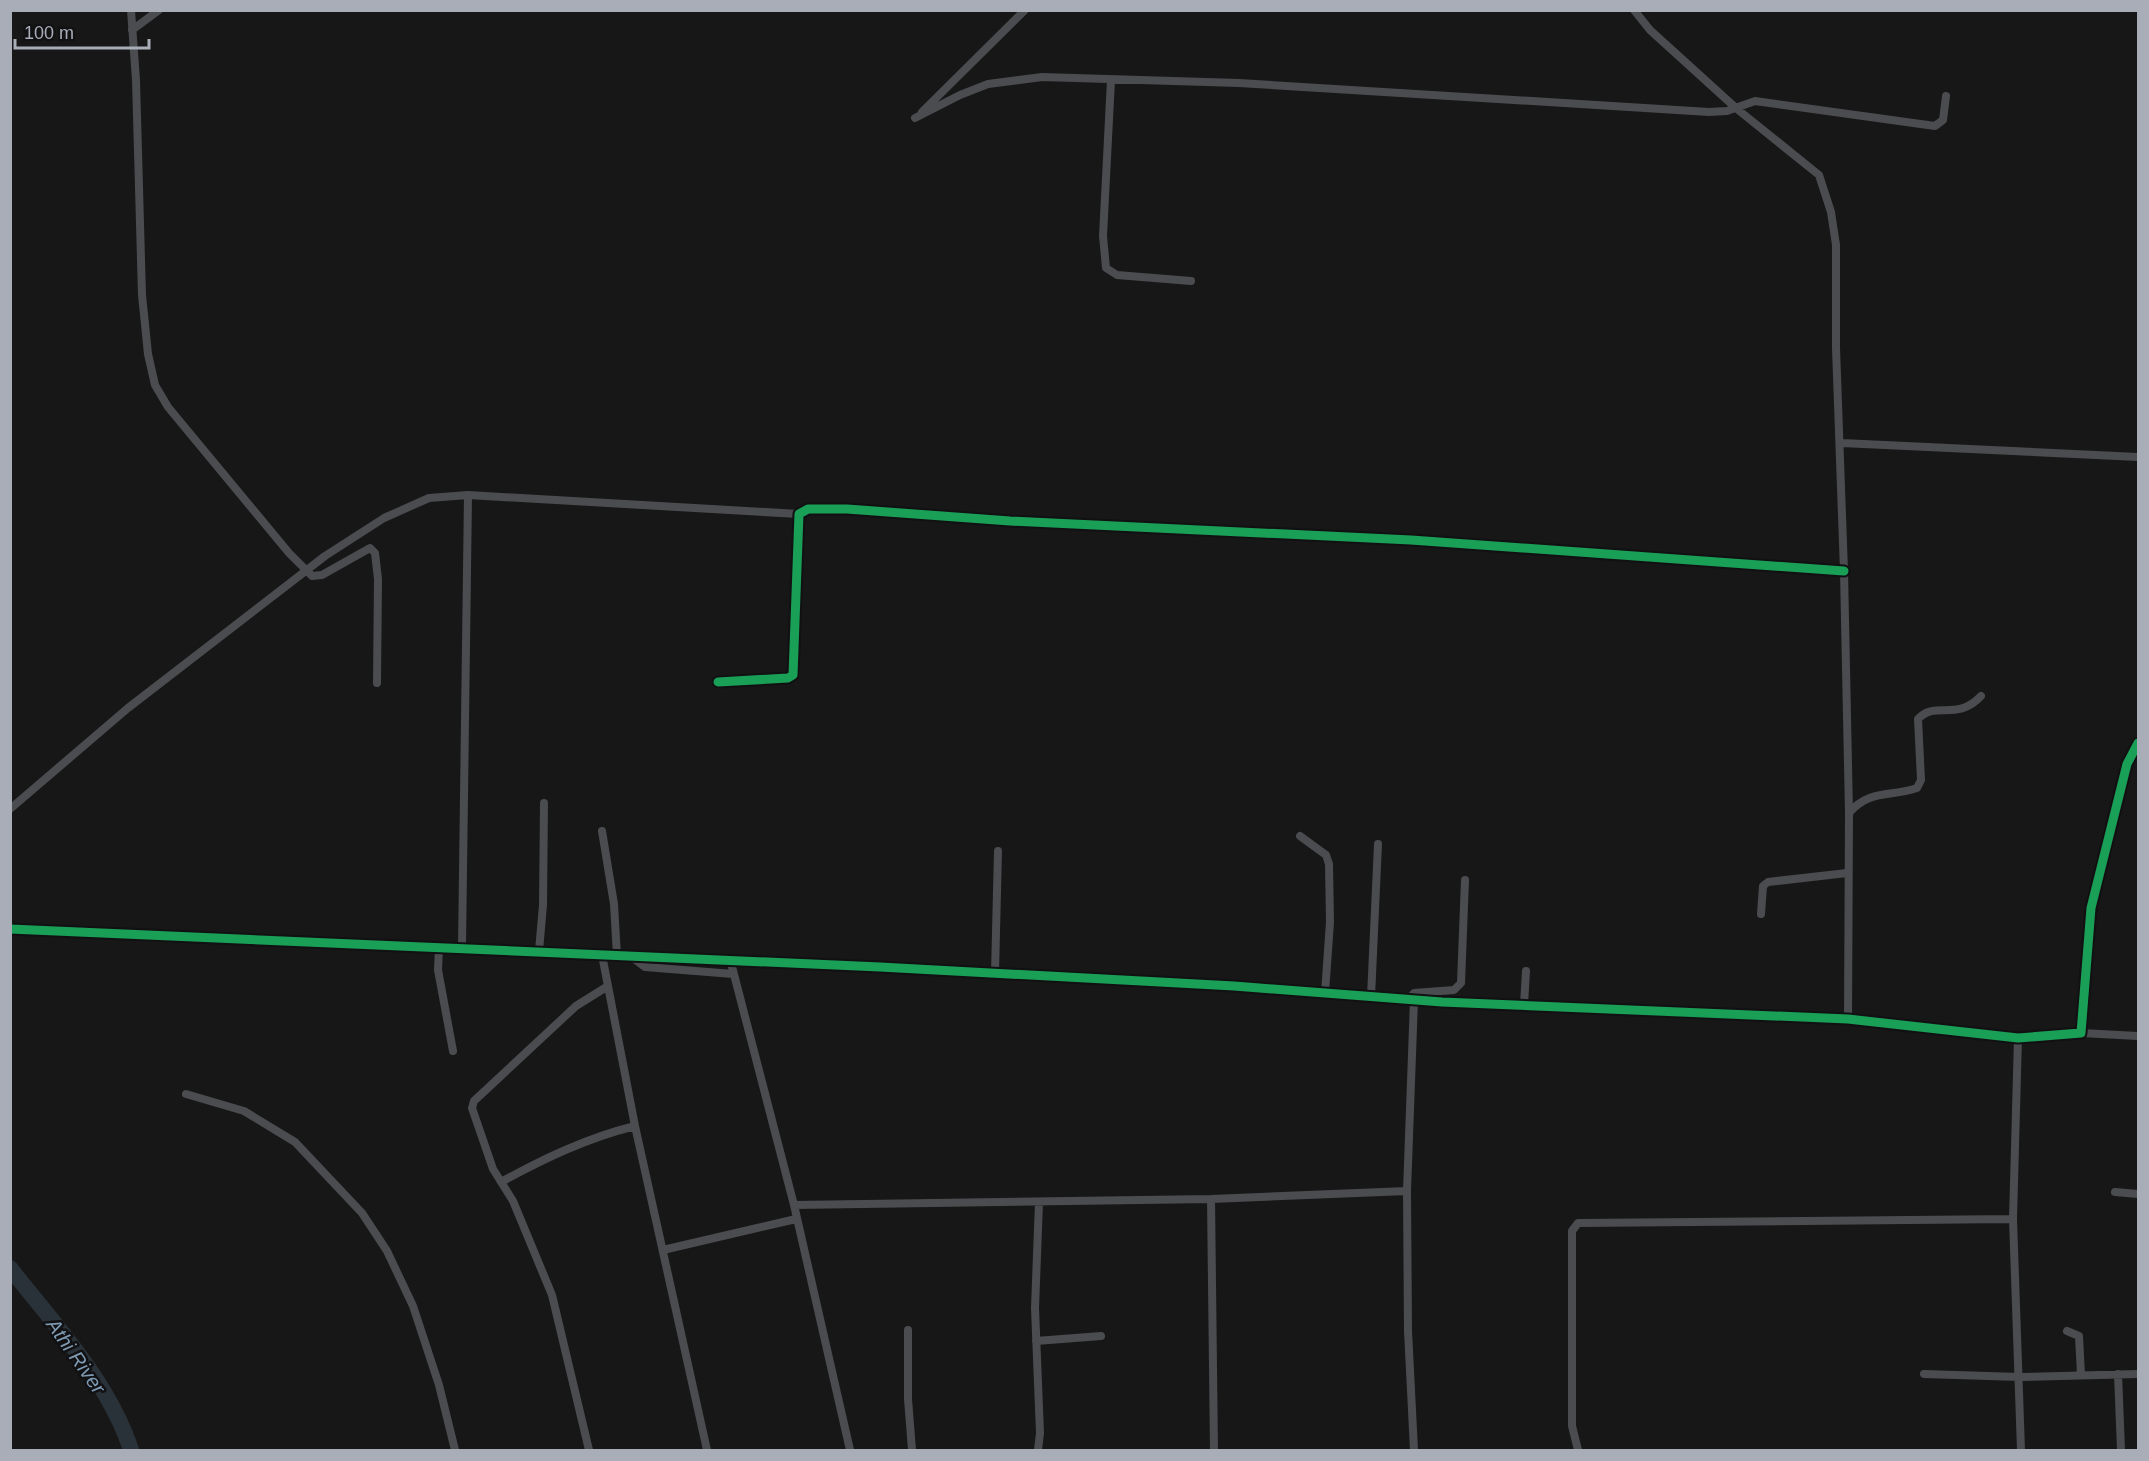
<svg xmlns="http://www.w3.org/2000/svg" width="2149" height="1461" viewBox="0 0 2149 1461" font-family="Helvetica,sans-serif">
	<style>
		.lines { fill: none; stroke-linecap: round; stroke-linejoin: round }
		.river { stroke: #2a3239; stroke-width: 16 }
		.street { stroke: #4b4c50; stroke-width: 8 }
		.cycleway-casing { stroke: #111113; stroke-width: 13 }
		.cycleway { stroke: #1a9f57; stroke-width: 9 }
		.labels { text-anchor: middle; stroke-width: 5; stroke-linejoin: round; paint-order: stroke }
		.water-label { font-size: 20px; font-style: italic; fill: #7f9bb3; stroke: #111113 }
	</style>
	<rect width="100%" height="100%" fill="#171717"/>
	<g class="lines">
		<!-- river -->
		<path class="river" d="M10,1268C54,1324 109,1382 131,1450"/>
		<!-- street -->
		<path class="street" d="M131,10L136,80L142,295L148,354L155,385L168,407L289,553L312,576L322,575L370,548L375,553L378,579L377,683
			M1634,10L1650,30L1737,109L1819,175L1831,212L1836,245V348L1844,571L1849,813L1848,1019
			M132,30L159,10
			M1111,80L1103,236L1106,268L1117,275L1191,281
			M922,112L1025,10
			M915,118L960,95L988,84L1042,77L1239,83L1709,112L1727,111L1755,101L1935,126L1943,120L1946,96
			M1842,443L2138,457
			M718,682L788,678L793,675L799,514L808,509H847L1010,521L1411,540L1844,571
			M10,809L128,708L325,556L384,518L429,498L468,495L799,514
			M1849,813C1869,789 1891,797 1917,788L1921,780L1918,719C1935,700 1957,722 1981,696
			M602,831L614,904L617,956
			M1300,836L1326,855L1329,864L1330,922L1325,993
			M1761,914L1763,886L1768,882L1847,873
			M10,929L880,967L1234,986L1442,1002L1848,1019L2018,1038L2081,1033L2091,908L2127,764L2138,743
			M439,947L438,970L453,1051
			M462,947L468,495
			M539,951L543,905L544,803
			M602,955L635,1126L707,1450
			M632,957L645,967L733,974
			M730,959L794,1205L850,1450
			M995,973L998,851
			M1371,997L1378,844
			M1408,1000L1414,993L1454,990L1461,983L1465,880
			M1524,1005L1526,971
			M2081,1033L2138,1036
			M2018,1038L2013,1219L2021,1450
			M186,1094L244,1111L295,1142L362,1213L387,1251L413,1306L439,1385L455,1450
			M501,1182C545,1158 587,1138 635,1126
			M2115,1192L2138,1194
			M1211,1199L1214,1450
			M794,1205L1211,1199L1407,1191
			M663,1250L796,1219
			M908,1330V1399L912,1450
			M2067,1331L2079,1336L2081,1375
			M1036,1341L1101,1336
			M1924,1374L2020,1377L2138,1374
			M2118,1374L2121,1450
			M589,1450L552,1295L513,1201L493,1169L472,1108L474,1101L576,1006L608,986
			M1038,1450L1040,1433L1035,1308L1039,1202
			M1414,1450L1408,1331L1407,1191L1414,1000
			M1578,1450L1572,1426V1231L1578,1223L2013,1219"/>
		<!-- cycleway casing -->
		<g class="cycleway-casing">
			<path id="cycleway" d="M718,682L788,678L793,675L799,514L808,509H847L1010,521L1411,540L1844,571
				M10,929L880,967L1234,986L1442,1002L1848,1019L2018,1038L2081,1033L2091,908L2127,764L2138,743"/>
		</g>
		<!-- cycleway -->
		<use href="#cycleway" class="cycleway"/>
	</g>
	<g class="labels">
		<!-- water labels -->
		<g class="water-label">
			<text transform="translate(76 1356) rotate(55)" y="7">Athi River</text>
		</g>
	</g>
	<!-- border -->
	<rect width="2149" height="1461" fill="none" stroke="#a8adb8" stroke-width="24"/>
	<!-- scale -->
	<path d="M15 39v9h134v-9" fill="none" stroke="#a8adb8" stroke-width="3"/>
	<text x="24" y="39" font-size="18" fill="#a8adb8" stroke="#111113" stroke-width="4.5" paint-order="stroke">100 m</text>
</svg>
